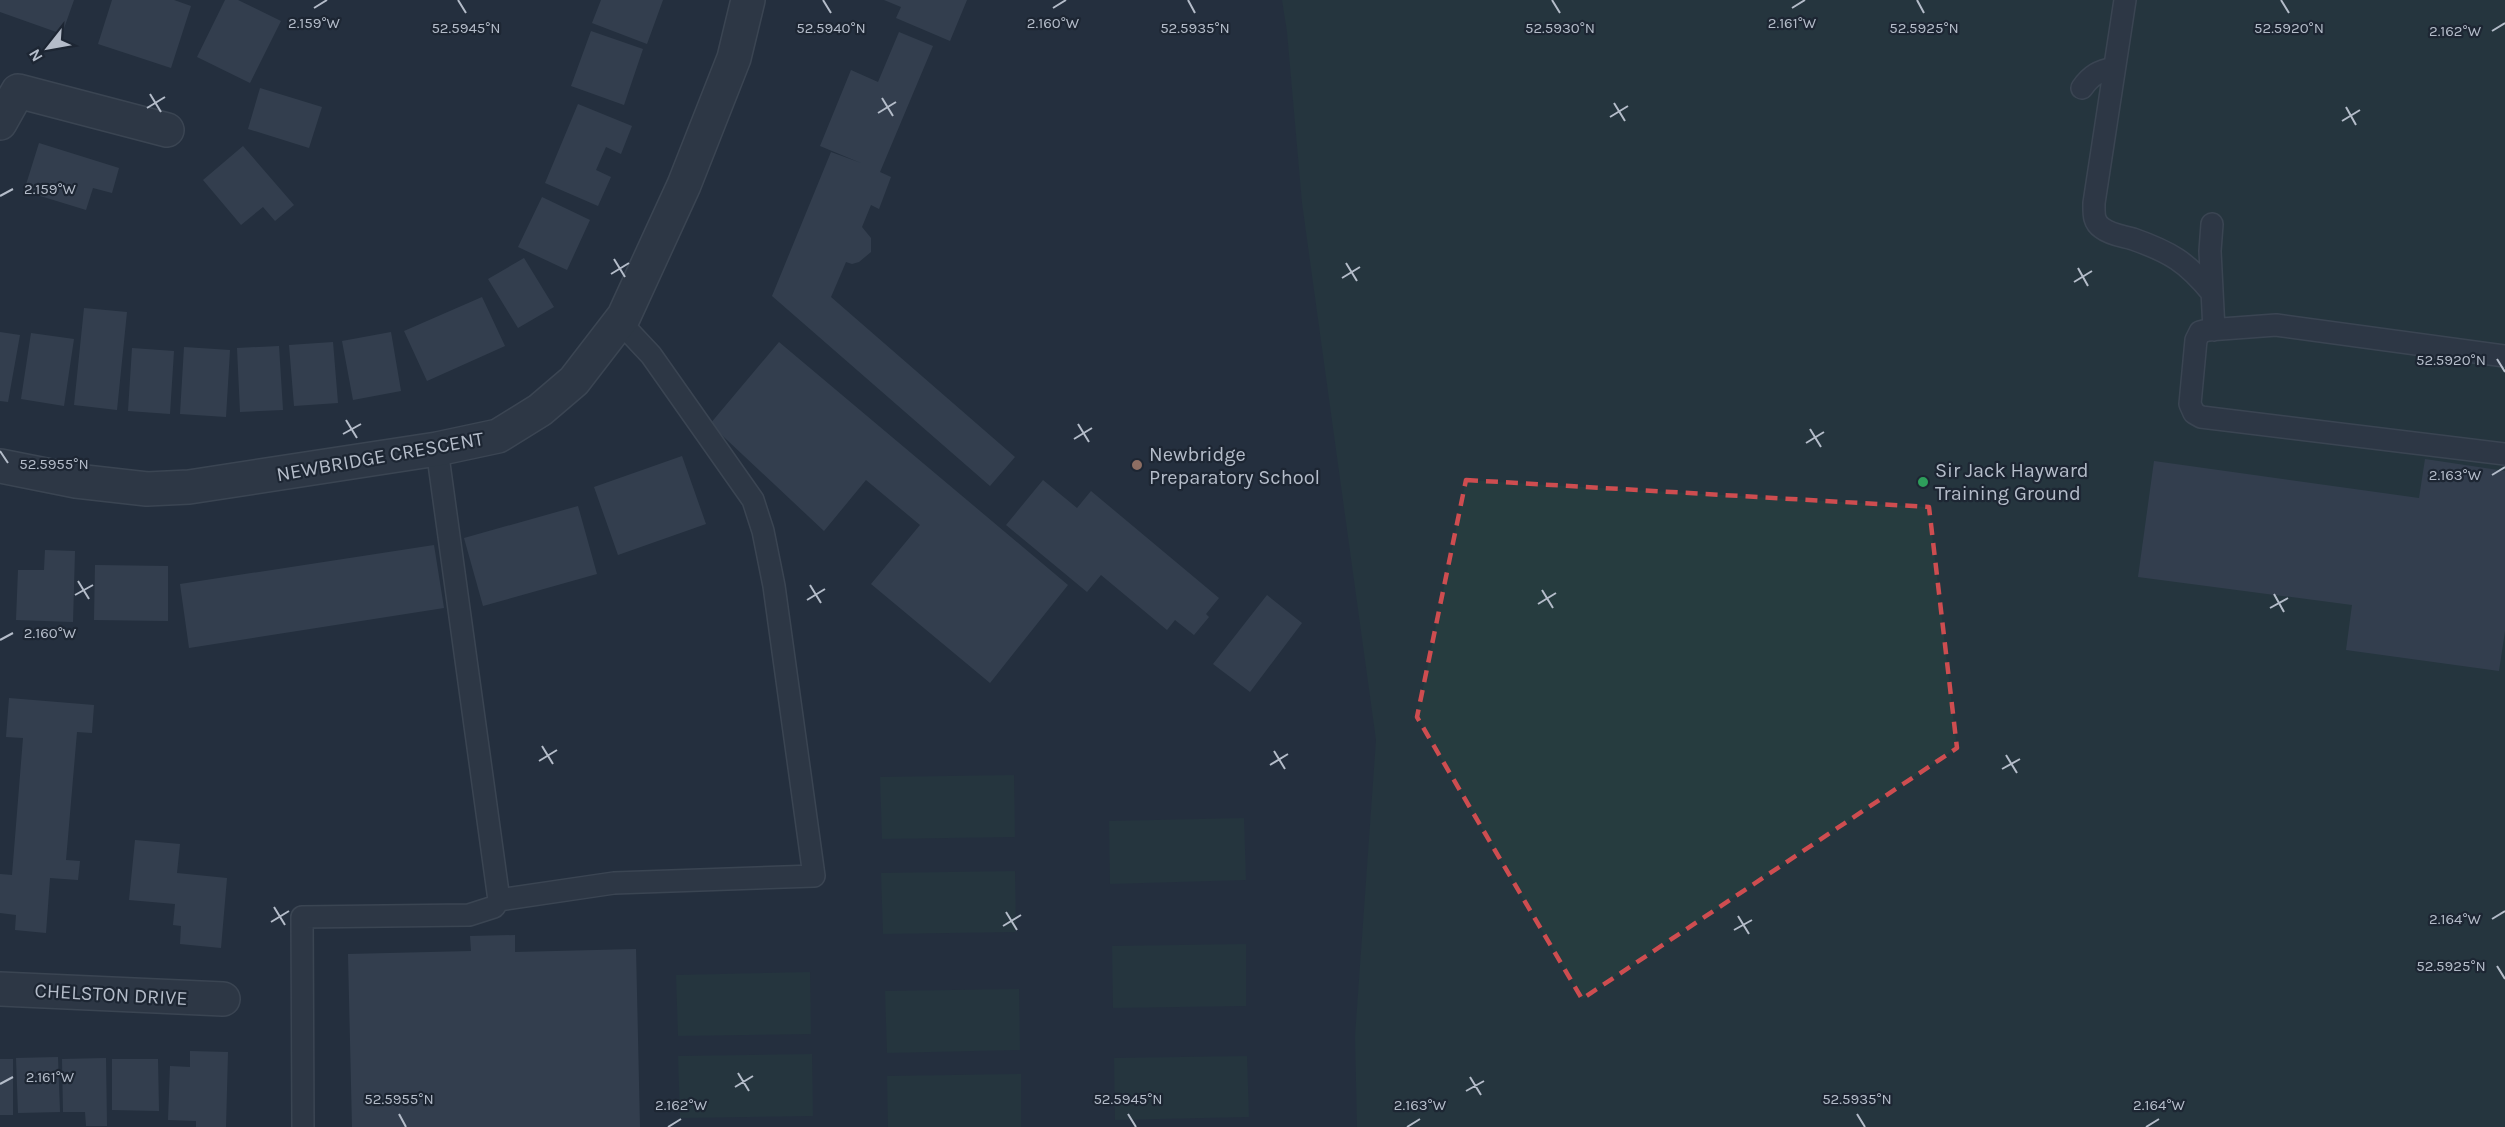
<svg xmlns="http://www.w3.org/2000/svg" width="2505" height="1127" viewBox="0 0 2505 1127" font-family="Karla,sans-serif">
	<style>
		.green { fill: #263c3f }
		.building { fill: #455162 }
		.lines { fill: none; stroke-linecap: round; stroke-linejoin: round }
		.lane-casing { stroke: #565f6c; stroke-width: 24 }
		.street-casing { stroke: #565f6c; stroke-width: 36 }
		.lane { stroke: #38414e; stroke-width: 21 }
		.street { stroke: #38414e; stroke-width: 33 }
		.marked { fill: none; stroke: #ce4d50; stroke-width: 4.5; stroke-dasharray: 12 8; stroke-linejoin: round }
		.ticks { fill: none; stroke: #b4bcc9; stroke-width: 2 }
		.education-dot { fill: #8d6e63; stroke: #1d2633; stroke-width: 2 }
		.leisure-dot { fill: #2e9e5b; stroke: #1d2633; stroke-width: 2 }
		.labels { text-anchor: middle; stroke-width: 4.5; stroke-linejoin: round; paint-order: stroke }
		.poi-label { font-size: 20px; fill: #b4bcc9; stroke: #1d2633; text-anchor: start }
		.street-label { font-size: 20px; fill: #b4bcc9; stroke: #1d2633 }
		.ticks-label { font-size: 15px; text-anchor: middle; fill: #b4bcc9; stroke: #1d2633; stroke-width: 4.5; stroke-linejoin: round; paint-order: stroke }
	</style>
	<rect width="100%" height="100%" fill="#242f3e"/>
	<!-- green -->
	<path class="green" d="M1282,0H2505V1127H1357L1355,1036L1376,740L1302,203L1287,32Z
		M1014,775L1015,837L882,839L880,777Z
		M1244,818L1246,880L1110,884L1109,821Z
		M1015,871L1016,932L883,934L881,873Z
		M1246,944V1006L1113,1008L1112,946Z
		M810,972L811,1034L678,1036L676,975Z
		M1019,989L1020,1050L887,1053L885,991Z
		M812,1054L813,1116L680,1118L678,1056Z
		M1247,1056L1249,1117L1115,1120L1114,1058Z
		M1021,1074V1127H888L887,1076Z"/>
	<!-- building -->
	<path class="building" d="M0,0H74L62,34L0,12Z
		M112,0H174L191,6L171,68L98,44Z
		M225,0H238L281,21L250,83L197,57Z
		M601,0H663L647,44L592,23Z
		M884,0H967L950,41L896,18L901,7Z
		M591,31L643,49L624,105L571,86Z
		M899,32L933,46L880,172L891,177L879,209L871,205L862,227L871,238V252L859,262L852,264L846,262L831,297L1015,457L990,486L772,296L831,152L861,163L820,146L851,70L878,82Z
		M260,88L322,107L309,148L248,129Z
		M578,104L632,126L621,154L606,147L596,170L611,177L598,206L545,183Z
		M39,143L119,168L112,193L93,188L86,210L24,191Z
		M243,146L294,205L275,221L263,207L241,225L203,180Z
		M542,197L590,220L567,270L518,247Z
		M524,258L554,307L518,328L488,279Z
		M482,297L505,346L427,381L404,331Z
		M84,308L127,312L117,410L74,405Z
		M0,332L20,335L8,402L0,401Z
		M391,332L401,391L353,400L342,341Z
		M31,333L74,339L64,406L21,399Z
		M333,342L338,403L294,406L289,345Z
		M779,342L1068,585L990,683L871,584L920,525L866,480L824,531L710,424Z
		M279,346L283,410L240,412L237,348Z
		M184,347L230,350L226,417L180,414Z
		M132,348L174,351L170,414L128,411Z
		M682,456L706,524L618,555L594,487Z
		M2425,459L2505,471V631L2499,671L2346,650L2352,605L2138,577L2154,461L2419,498Z
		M1043,480L1077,508L1091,491L1219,598L1206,614L1209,617L1194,635L1175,620L1167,630L1101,575L1087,592L1006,525Z
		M578,506L597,574L483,606L464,538Z
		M434,545L444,608L189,648L180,584Z
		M45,550L75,551L73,622L16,620L18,570H44Z
		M95,565L168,566V621L94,620Z
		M1267,595L1302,623L1250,692L1213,664Z
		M9,698L94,705L92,733L77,732L66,860L80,861L78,880L50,878L46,933L15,930L16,915L0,913V874L12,875L23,738L6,737Z
		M135,840L180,844L177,873L227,878L221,948L180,944L181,926L173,925L175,904L129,900Z
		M515,935V952L636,949L640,1127H352L348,954L471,951L470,936Z
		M190,1051L228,1052L226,1127H196V1121L168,1120L170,1066L190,1067Z
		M58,1057L60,1112L18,1113L16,1058Z
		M106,1058L107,1126H86L85,1112H63L62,1059Z
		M0,1059H13V1115H0Z
		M112,1059H158L159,1111L112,1110Z"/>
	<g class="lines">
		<!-- lane casing -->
		<g class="lane-casing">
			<path id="lane" d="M2125,0L2094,203C2094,213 2093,222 2102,228C2111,235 2123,236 2133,239C2170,252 2187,262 2212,293
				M2082,88C2091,75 2099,71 2114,68
				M2212,224L2210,251L2214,330
				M2505,356L2276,325L2208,330L2200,332L2196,340L2190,404L2194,413L2201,417L2505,454
				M437,449L499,900L614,883L814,876L774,586L763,531L753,500L651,355L620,322
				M303,1127L302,917L469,915L494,907L499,900"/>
		</g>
		<!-- street casing -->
		<g class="street-casing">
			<path id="street" d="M0,123L18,91L167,130
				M0,466L76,481L147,489L189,487L437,449L498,436L540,410L574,381L624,316L684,185L734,58L748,0
				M0,989L223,999"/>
		</g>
		<!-- lane -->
		<use href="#lane" class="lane"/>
		<!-- street -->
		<use href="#street" class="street"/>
	</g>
	<!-- marked area -->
	<path d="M0 0H2505V1127H0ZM1466,480L1929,507L1957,748L1582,999L1417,717Z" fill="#242f3e" fill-opacity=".55" fill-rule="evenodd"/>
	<path class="marked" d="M1466,480L1929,507L1957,748L1582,999L1417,717Z"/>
	<!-- ticks -->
	<path class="ticks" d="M458,0L466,13M823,0L831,13M1188,0L1195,13M1552,0L1560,13M1917,0L1924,13M2281,0L2289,13M314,8L327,0M1053,8L1066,0M1792,8L1805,0M2492,31L2505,23M150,94L161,112M882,98L893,116M1614,103L1625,121M2346,107L2356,125M147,108L165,97M878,113L896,102M1610,117L1628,106M2342,121L2360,110M0,196L13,189M614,259L625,277M1346,263L1357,281M2078,268L2088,286M611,274L629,263M1342,278L1360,267M2074,282L2092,271M2497,359L2505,372M346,420L357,438M1078,424L1089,442M1810,429L1821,447M343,434L361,424M1074,439L1092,428M1806,443L1824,432M0,451L8,463M2492,475L2505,467M78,581L89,599M810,585L821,603M1542,590L1553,608M2274,594L2284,612M75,595L93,585M807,600L825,589M1538,604L1556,593M2270,608L2288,598M0,640L13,633M542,746L553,764M1274,751L1285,769M2006,755L2017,773M539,761L557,750M1270,765L1288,754M2002,769L2020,759M274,907L285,925M1006,912L1017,930M1738,916L1749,934M2492,919L2505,911M271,922L289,911M1003,926L1021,915M1734,930L1752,920M2497,966L2505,979M738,1073L749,1091M1470,1077L1481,1095M0,1084L13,1077M735,1087L753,1076M1466,1091L1484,1081M399,1114L406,1127M1128,1114L1136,1127M1857,1114L1865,1127M668,1127L681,1119M1407,1127L1420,1119M2146,1127L2159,1119"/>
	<!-- markers -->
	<circle class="education-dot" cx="1137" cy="465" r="6"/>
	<circle class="leisure-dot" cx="1923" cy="482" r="6"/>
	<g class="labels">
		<!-- poi labels -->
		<g class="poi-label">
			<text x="1149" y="461">Newbridge<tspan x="1149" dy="23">Preparatory School</tspan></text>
			<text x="1935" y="477">Sir Jack Hayward<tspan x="1935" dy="23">Training Ground</tspan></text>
		</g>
		<!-- street labels -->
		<g class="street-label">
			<text transform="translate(380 456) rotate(-10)" y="7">NEWBRIDGE CRESCENT</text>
			<text transform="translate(111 994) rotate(3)" y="7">CHELSTON DRIVE</text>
		</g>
	</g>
	<g class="ticks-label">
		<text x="314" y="28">2.159°W</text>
		<text x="1053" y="28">2.160°W</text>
		<text x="1792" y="28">2.161°W</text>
		<text x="1560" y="33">52.5930°N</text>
		<text x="466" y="33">52.5945°N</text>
		<text x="831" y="33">52.5940°N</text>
		<text x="1195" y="33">52.5935°N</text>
		<text x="1924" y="33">52.5925°N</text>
		<text x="2289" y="33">52.5920°N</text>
		<text x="2455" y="36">2.162°W</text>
		<text x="50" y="194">2.159°W</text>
		<text x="2451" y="365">52.5920°N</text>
		<text x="54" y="469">52.5955°N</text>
		<text x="2455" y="480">2.163°W</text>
		<text x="50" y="638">2.160°W</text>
		<text x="2455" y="924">2.164°W</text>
		<text x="2451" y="971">52.5925°N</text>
		<text x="50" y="1082">2.161°W</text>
		<text x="399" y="1104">52.5955°N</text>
		<text x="1128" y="1104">52.5945°N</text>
		<text x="1857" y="1104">52.5935°N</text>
		<text x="681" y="1110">2.162°W</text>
		<text x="1420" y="1110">2.163°W</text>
		<text x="2159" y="1110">2.164°W</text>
	</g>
	<!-- north arrow -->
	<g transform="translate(48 48) rotate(239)" stroke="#1d2633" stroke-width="4.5" paint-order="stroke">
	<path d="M0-4.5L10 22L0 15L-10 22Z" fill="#b4bcc9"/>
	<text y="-9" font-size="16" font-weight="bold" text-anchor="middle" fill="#b4bcc9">N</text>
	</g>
</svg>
